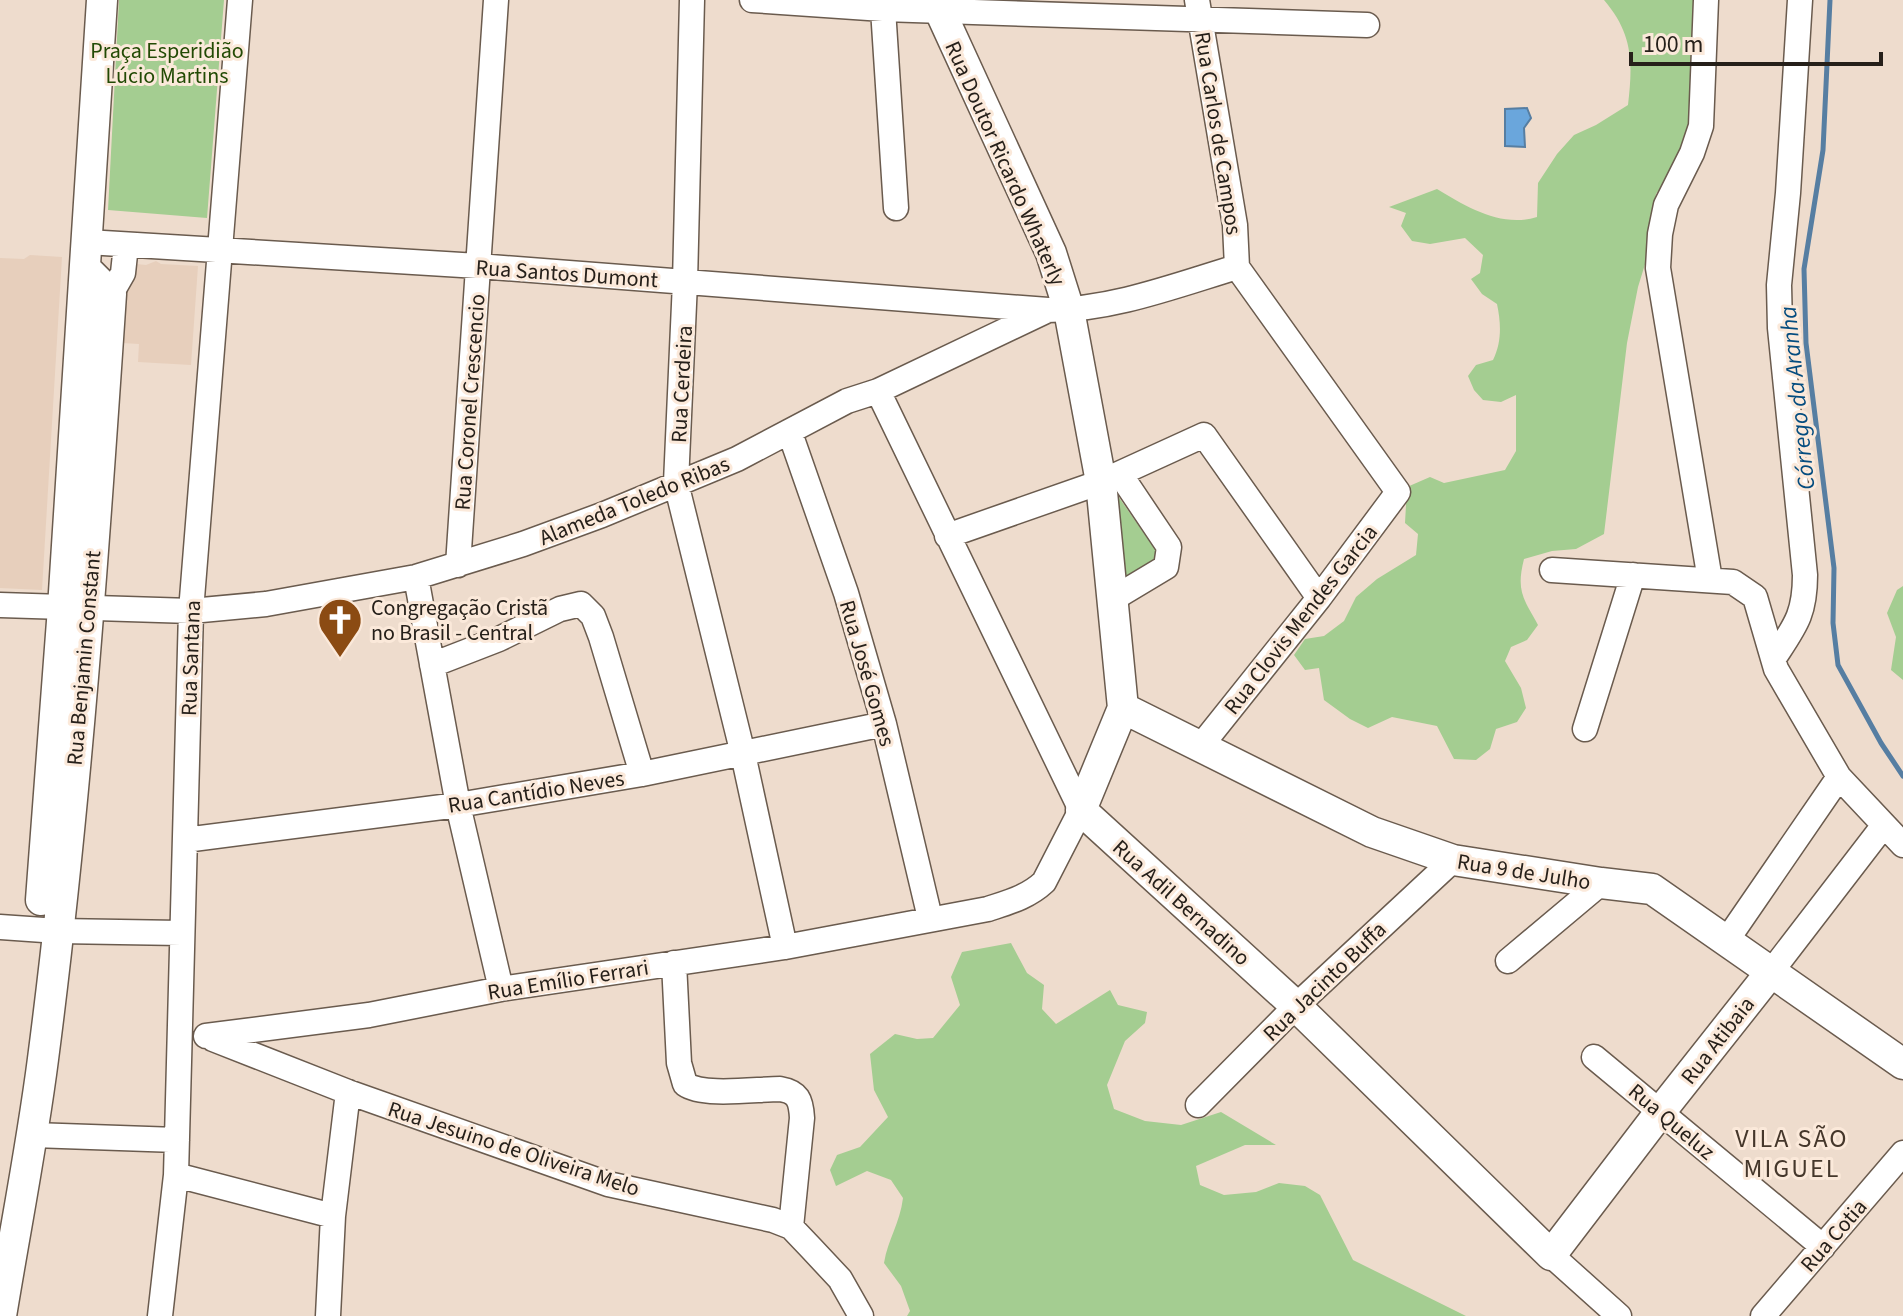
<svg xmlns="http://www.w3.org/2000/svg" width="1903" height="1316" viewBox="0 0 1903 1316" font-family="'Source Sans 3',sans-serif">
	<style>
		.built { fill: #e7cfbc }
		.green { fill: #a4cd91 }
		.water { fill: #6aa6dc; stroke: #567ea2; stroke-width: 2 }
		.lines { fill: none; stroke-linecap: round; stroke-linejoin: round }
		.stream { stroke: #567ea2; stroke-width: 5 }
		.minor-casing { stroke: #6a5b4e; stroke-width: 27 }
		.major-casing { stroke: #6a5b4e; stroke-width: 33 }
		.minor { stroke: #fff; stroke-width: 24 }
		.major { stroke: #fff; stroke-width: 30 }
		.labels { text-anchor: middle; stroke-width: 6; stroke-linejoin: round; paint-order: stroke }
		.park-label { font-size: 22px; fill: #224a04; stroke: #fbe9da }
		.street-label { font-size: 22px; fill: #26201a; stroke: #fbe9da }
		.poi-label { font-size: 22px; fill: #26201a; stroke: #fbe9da; text-anchor: start }
		.water-label { font-size: 24px; font-style: italic; fill: #044c7f; stroke: #fbe9da }
		.quarter-label { font-size: 26px; letter-spacing: 2px; fill: #45372b; stroke: #fbe9da }
	</style>
	<rect width="100%" height="100%" fill="#eedccd"/>
	<!-- built -->
	<path class="built" d="M30,255L62,257L42,590L0,588V258L24,259Z
		M156,261L161,264L198,266L191,365L138,362L139,344L122,343L127,263L146,265Z"/>
	<!-- green -->
	<path class="green" d="M119,0H224L207,218L108,210Z
		M1604,0H1693L1695,125L1688,147L1656,194L1646,261L1638,287L1627,343L1604,534L1576,549L1552,551L1524,559C1516,591 1523,598 1538,625L1527,640L1511,647L1505,661L1521,688L1526,708L1517,722L1496,729L1490,749L1476,760L1454,759L1437,726L1392,717L1368,728L1350,719L1324,700L1319,668L1305,670L1294,655L1305,639L1324,636L1344,621L1356,597L1377,579L1416,555L1418,534L1405,523L1407,487L1430,477L1444,483L1505,470L1516,451V395L1501,402L1483,400L1474,390L1468,376L1476,365L1493,360C1502,342 1501,323 1497,304L1482,294L1471,279L1480,273L1483,255L1465,238L1430,244L1412,241L1401,226L1406,213L1389,207L1437,189C1467,207 1501,228 1537,217L1538,183L1557,154L1574,135L1596,125L1628,105C1633,62 1633,34 1604,0Z
		M1118,496L1159,555C1150,570 1138,574 1121,578Z
		M1903,586V680L1891,670L1896,637L1887,613L1897,590Z
		M1011,943L1027,973L1044,985L1042,1009L1056,1024L1110,990L1118,1005L1147,1012L1145,1023L1125,1041L1107,1085L1114,1109L1145,1121L1181,1125L1221,1112L1276,1145H1245L1196,1166L1200,1185L1224,1195L1256,1192L1279,1183L1305,1186L1320,1195L1353,1260L1466,1316H907L910,1311L901,1286L884,1263C888,1239 900,1223 903,1198L891,1180L867,1171L836,1186L830,1170L837,1155L860,1147L888,1117L874,1090L870,1054L895,1034L917,1039L933,1038L960,1005L951,977L962,952Z"/>
	<!-- water -->
	<path class="water" d="M1527,108L1531,118L1524,128L1525,147L1505,146V109Z"/>
	<g class="lines">
		<!-- stream -->
		<path class="stream" d="M1830,0L1823,150L1804,269L1806,343L1834,568L1833,623L1838,665L1881,743L1903,776"/>
		<!-- minor casing -->
		<g class="minor-casing">
			<path id="minor" d="M692,0L685,282L676,483L743,754L785,947
				M752,0L883,9L1367,25
				M1197,0L1235,225L1237,267
				M1706,0L1701,126L1692,153L1666,205L1660,234L1658,268L1710,580
				M883,9L896,208
				M87,242L478,266L1048,310C1112,310 1177,285 1237,267
				M111,294L123,273L126,245
				M790,433L846,593L884,724L930,918
				M947,536L1101,482L1204,435L1319,598
				M458,565L496,0
				M1552,570L1733,582L1755,597L1776,669L1839,777L1903,845
				M416,577L458,805L501,989
				M1111,600L1166,567L1169,547L1120,474
				M0,605L191,611L266,604L416,577L523,544L602,515L737,459L847,401L878,391L1046,311
				M1774,658C1795,626 1805,615 1805,575L1780,328L1779,285L1788,193L1800,0
				M432,665L499,639L560,609L581,604L593,616L601,637L642,774
				M1585,729L1633,575
				M1200,747L1319,598L1398,492L1237,267
				M185,840L458,805L642,774L884,724
				M0,927L58,931L181,933
				M1727,940L1839,777
				M1508,961L1601,883
				M674,963L679,1063L685,1084C703,1097 756,1089 780,1089C798,1092 801,1100 802,1118L791,1227
				M1771,972L1884,825
				M206,1036L369,1015L501,989L785,947L988,909C1009,902 1028,897 1044,882L1081,810L878,391
				M213,1039L348,1092L608,1184L773,1220L791,1227L811,1248L840,1279L861,1316
				M1594,1057L1823,1247
				M1198,1105L1296,1006L1453,860
				M33,1135L177,1140
				M176,1175L333,1216
				M1551,1255L1619,1316
				M160,1316L176,1175L191,611L240,0
				M328,1316L333,1216L348,1092
				M1763,1316L1903,1153"/>
		</g>
		<!-- major casing -->
		<g class="major-casing">
			<path id="major" d="M935,0L1051,253L1069,310L1101,482L1123,708L1081,810L1296,1006L1551,1255L1661,1111L1771,972
				M1123,708L1372,832L1453,860L1601,883L1652,889L1903,1064
				M41,900L63,608L102,0
				M1,1316C15,1230 32,1145 43,1059C76,805 94,549 111,294L85,268"/>
		</g>
		<!-- minor -->
		<use href="#minor" class="minor"/>
		<!-- major -->
		<use href="#major" class="major"/>
	</g>
	<!-- icons -->
	<defs>
		<g id="church-pin" transform="scale(2.3)"><path d="M0 17L-7.5 6A9.5 9.5 0 1 1 7.5 6Z" fill="#8b4b13" stroke="#fbe9da"/><path d="M-1.2-6h2.4v3.5h3.3v2.4h-3.3V6h-2.4V-.1h-3.3v-2.4h3.3Z" fill="#fff"/></g>
	</defs>
	<g fill-rule="evenodd">
		<use href="#church-pin" x="340" y="620"/>
	</g>
	<g class="labels">
		<!-- park labels -->
		<g class="park-label">
			<text x="167" y="58">Praça Esperidião<tspan x="167" dy="25">Lúcio Martins</tspan></text>
		</g>
		<!-- street labels -->
		<g class="street-label">
			<text transform="translate(1219 133) rotate(81)" y="8">Rua Carlos de Campos</text>
			<text transform="translate(1006 163) rotate(66)" y="8">Rua Doutor Ricardo Whaterly</text>
			<text transform="translate(567 273) rotate(4)" y="8">Rua Santos Dumont</text>
			<text transform="translate(681 384) rotate(-87)" y="8">Rua Cerdeira</text>
			<text transform="translate(469 402) rotate(-86)" y="8">Rua Coronel Crescencio</text>
			<text transform="translate(634 500) rotate(-22)" y="8">Alameda Toledo Ribas</text>
			<text transform="translate(1300 619) rotate(-52)" y="8">Rua Clovis Mendes Garcia</text>
			<text transform="translate(83 658) rotate(-85)" y="8">Rua Benjamin Constant</text>
			<text transform="translate(190 658) rotate(-88)" y="8">Rua Santana</text>
			<text transform="translate(868 673) rotate(74)" y="8">Rua José Gomes</text>
			<text transform="translate(536 791) rotate(-9)" y="8">Rua Cantídio Neves</text>
			<text transform="translate(1524 871) rotate(9)" y="8">Rua 9 de Julho</text>
			<text transform="translate(1182 902) rotate(42)" y="8">Rua Adil Bernadino</text>
			<text transform="translate(568 979) rotate(-9)" y="8">Rua Emílio Ferrari</text>
			<text transform="translate(1324 981) rotate(-44)" y="8">Rua Jacinto Buffa</text>
			<text transform="translate(1717 1040) rotate(-52)" y="8">Rua Atibaia</text>
			<text transform="translate(1672 1121) rotate(40)" y="8">Rua Queluz</text>
			<text transform="translate(514 1148) rotate(18)" y="8">Rua Jesuino de Oliveira Melo</text>
			<text transform="translate(1833 1235) rotate(-49)" y="8">Rua Cotia</text>
		</g>
		<!-- poi labels -->
		<g class="poi-label">
			<text x="371" y="615">Congregação Cristã<tspan x="371" dy="25">no Brasil - Central</tspan></text>
		</g>
		<!-- water labels -->
		<g class="water-label">
			<text transform="translate(1797 398) rotate(-96)" y="8">Córrego da Aranha</text>
		</g>
		<!-- quarter labels -->
		<g class="quarter-label">
			<text x="1792" y="1147">VILA SÃO<tspan x="1792" dy="30">MIGUEL</tspan></text>
		</g>
	</g>
	<!-- scale -->
	<path d="M1631 52v12h250v-12" fill="none" stroke="#26201a" stroke-width="4"/>
	<text x="1643" y="52" font-size="24" fill="#26201a" stroke="#fbe9da" stroke-width="6" paint-order="stroke">100 m</text>
</svg>
